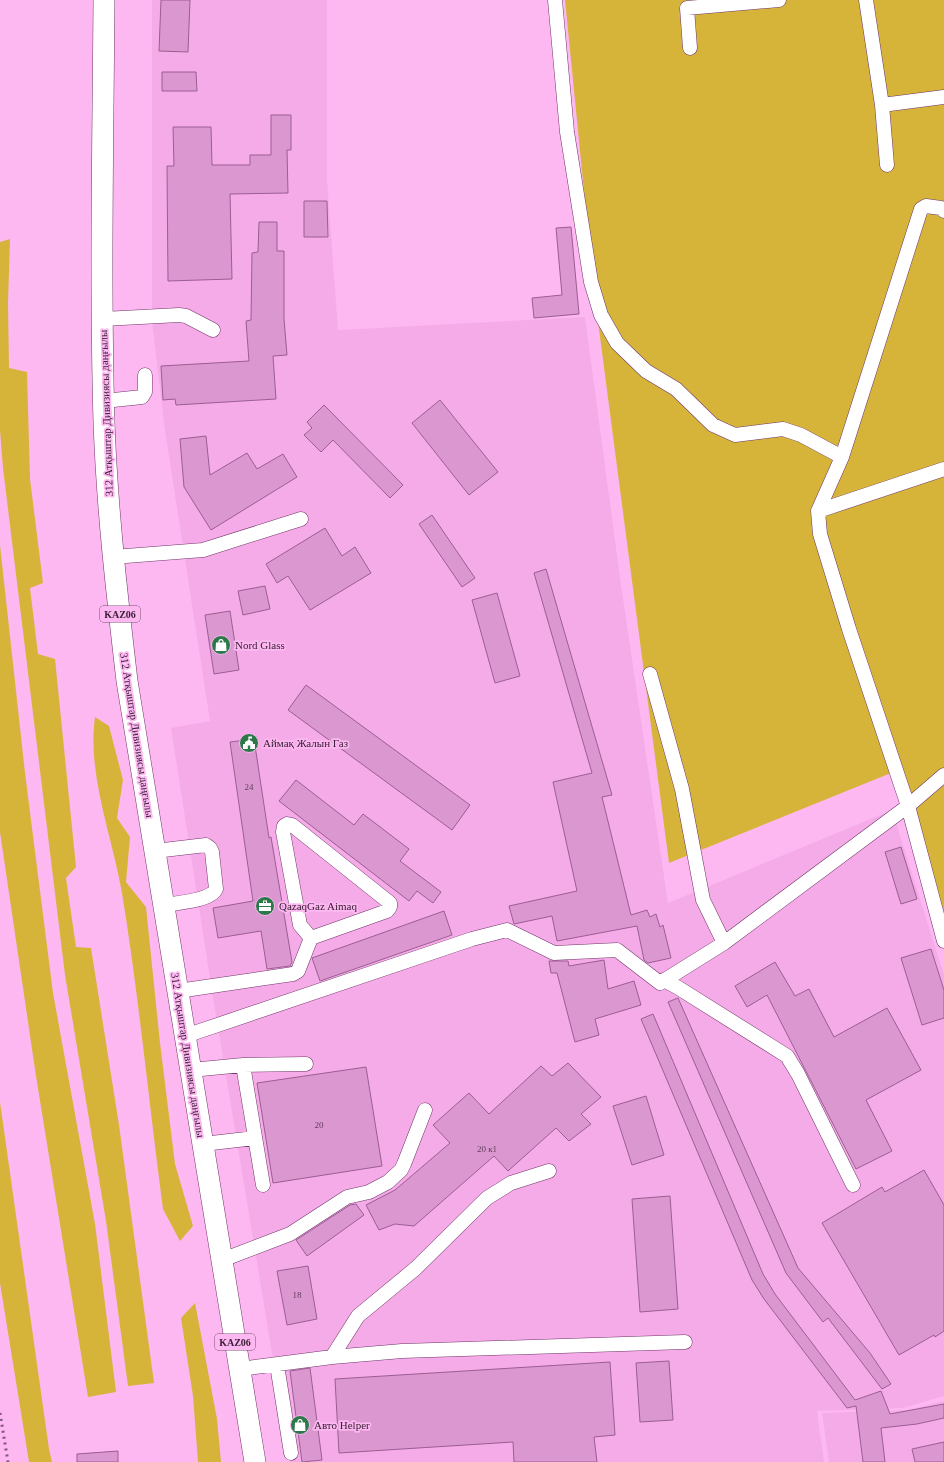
<svg xmlns="http://www.w3.org/2000/svg" width="944" height="1462" viewBox="0 0 944 1462" font-family="'Times New Roman',serif">
	<style>
		.built { fill: #f6abe9 }
		.green { fill: #d6b43a }
		.building { fill: #db98d0; stroke: #9b5d92 }
		.lines { fill: none; stroke-linecap: round; stroke-linejoin: round }
		.minor-casing { stroke: #703567; stroke-width: 15 }
		.highway-casing { stroke: #703567; stroke-width: 22 }
		.minor { stroke: #fff; stroke-width: 14 }
		.highway { stroke: #fff; stroke-width: 21 }
		.rail { stroke: #81587b; stroke-width: 3; stroke-dasharray: 2 4; stroke-linecap: butt }
		.labels { text-anchor: middle; stroke-width: 3.5; stroke-linejoin: round; paint-order: stroke }
		.number-label { font-size: 9px; fill: #623e5c }
		.shield { fill: #fdb8f1; stroke: #744e6e; stroke-width: 1 }
		.shield-label { font-size: 10px; font-weight: bold; fill: #3a2036 }
		.street-label { font-size: 11px; fill: #3a2036; stroke: #fdb8f1 }
		.poi-label { font-size: 11px; fill: #3a2036; stroke: #fdb8f1; text-anchor: start }
	</style>
	<rect width="100%" height="100%" fill="#fdb8f1"/>
	<!-- built -->
	<path class="built" d="M152,0H327V180L338,330L585,317L621,585L668,903L892,810L944,975V1396L903,1408L817,1411L824,1462H290L212,991L171,728L210,721L164,424L152,320Z
		M944,1401V1462H829L822,1413L908,1410Z"/>
	<!-- green -->
	<path class="green" d="M565,0H944V940L891,773L669,863L594,291Z
		M10,239L8,303L9,368L27,372L30,479L43,583L30,588L38,654L55,659L76,867L66,878L76,947L91,948L119,1125L154,1383L128,1386L106,1221L65,975L3,468L0,430V242Z
		M0,545L25,773L53,993L95,1224L116,1392L88,1397L36,1076L0,832Z
		M95,717L109,726L123,780L117,818L130,837L126,882L146,907L160,1043L175,1164L193,1226L180,1241L163,1209C149,1104 139,997 122,893C112,835 87,775 95,717Z
		M0,1102L49,1449L52,1462H29L0,1283Z
		M195,1303L217,1419L221,1462H198L193,1396L181,1318Z"/>
	<!-- building -->
	<path class="building" d="M161,0H190L188,52L159,51Z
		M162,72H196L197,91H162Z
		M271,115H291V150H287L288,193L230,194L232,279L168,281L167,166H174L173,127H211L212,165H250V155H271Z
		M304,201H327L328,237H304Z
		M259,222H277V251H284V319L287,355L273,356L276,399L176,405L175,399L163,400L161,366L249,361L246,321L251,320L252,253L258,252Z
		M571,227L579,314L534,318L532,298L562,295L556,228Z
		M440,400L498,472L469,495L412,423Z
		M324,405L403,485L390,498L333,440L321,452L304,435L312,428L307,422Z
		M206,436L210,475L247,453L257,469L283,454L297,477L211,530L184,487L180,439Z
		M432,515L475,578L462,587L419,524Z
		M325,528L342,556L355,547L371,573L310,610L288,576L277,583L266,564Z
		M546,569L612,795L602,797L631,915L647,910L650,917L656,914L660,927L663,925L671,958L648,963L644,960L637,926L557,941L552,916L514,924L509,906L577,891L553,782L592,773L534,573Z
		M265,586L270,609L243,615L238,591Z
		M497,593L520,676L495,683L472,600Z
		M230,611L239,670L214,674L205,615Z
		M306,685L470,805L452,830L288,710Z
		M254,739L269,838L271,837L292,962L290,966L267,969L261,931L218,938L213,908L253,901L230,742Z
		M296,780L354,825L363,814L409,849L400,861L441,892L433,903L417,891L409,901L279,801Z
		M901,847L917,899L901,904L885,852Z
		M444,911L452,935L320,981L312,958Z
		M931,949L944,990V1018L922,1025L901,958Z
		M604,960L608,989L634,981L641,1005L595,1019L599,1035L575,1042L557,973H551L549,961H568L569,966Z
		M775,962L795,996L809,989L834,1037L887,1008L921,1070L866,1100L892,1151L856,1169L767,995L747,1007L735,986Z
		M678,998L798,1268L870,1353L891,1384L882,1389L828,1318L823,1322L786,1273L668,1002Z
		M653,1014L763,1274L775,1294L855,1400L881,1391L890,1414L944,1404V1418L917,1424L881,1428L885,1462H863L856,1406L847,1408L764,1299L752,1280L641,1019Z
		M568,1063L601,1097L581,1114L591,1124L569,1141L556,1128L508,1171L494,1156L414,1226L395,1224L379,1230L366,1205L395,1190L450,1143L433,1125L469,1093L489,1114L541,1066L552,1076Z
		M366,1067L382,1166L273,1183L257,1083Z
		M646,1096L664,1155L632,1165L613,1106Z
		M924,1170L944,1205V1331L935,1337L934,1335L899,1355L822,1223L882,1187L885,1192Z
		M670,1196L678,1309L640,1312L632,1199Z
		M356,1204L364,1215L307,1256L296,1240L350,1205Z
		M308,1266L317,1319L287,1325L277,1271Z
		M669,1361L673,1420L640,1422L636,1363Z
		M610,1362L615,1435L594,1437L597,1462H514L513,1442L339,1453L335,1379Z
		M310,1368L322,1460L302,1462L290,1371Z
		M944,1442V1462H915L912,1449Z
		M118,1451V1462H77V1454Z"/>
	<g class="lines">
		<!-- minor casing -->
		<g class="minor-casing">
			<path id="minor" d="M555,0L567,132L591,282L601,315L617,343L646,371L676,389L713,425L735,435L783,429L801,435L842,457
				M866,0L882,105
				M690,48L687,8L779,0
				M887,165L882,105L944,97
				M944,211L941,208L926,206L921,209L842,457L818,511L820,534L849,629L908,806L944,775
				M103,319L179,315L186,316L213,330
				M104,401L142,397L145,392V375
				M818,511L944,469
				M113,557L203,550L301,519
				M650,674L682,789L703,900L724,943
				M155,851L206,845L210,848L212,852L216,889C210,901 177,903 164,905
				M664,980L677,987L787,1056L798,1074L853,1185
				M178,991L293,974L298,971L311,938L387,911L390,907V903L292,825L287,824L284,826L283,832L300,925L311,938
				M185,1036L472,939L507,930L554,953L617,950L660,983L724,943L908,806L944,941
				M243,1065L263,1185
				M191,1070L243,1065L306,1064
				M203,1144L255,1138
				M222,1260L290,1234L347,1197L369,1192L388,1182L401,1170L404,1164L425,1110
				M332,1357L402,1351L685,1342
				M277,1365L291,1453
				M240,1369L332,1357L358,1316L416,1268L487,1198L511,1183L549,1171"/>
		</g>
		<!-- highway casing -->
		<g class="highway-casing">
			<path id="highway" d="M104,0C103,141 100,281 104,422C107,509 117,595 127,681L255,1462"/>
		</g>
		<!-- minor -->
		<use href="#minor" class="minor"/>
		<!-- highway -->
		<use href="#highway" class="highway"/>
		<!-- rail -->
		<path class="rail" d="M0,1413L8,1462"/>
	</g>
	<!-- icons -->
	<defs>
		<g id="shop-disc" transform="scale(1)"><circle r="9.5" fill="#2b7948" stroke="#fdb8f1"/><path d="M-5-2.5h2.3a2.7 3.5 0 0 1 5.4 0H5L5.5 6h-11ZM-1.5-2.5h3a1.5 2.3 0 0 0-3 0Z" fill="#fff"/></g>
		<g id="civic-disc" transform="scale(1)"><circle r="9.5" fill="#2b7948" stroke="#fdb8f1"/><path d="M-.6-6.5H3V-4.5H.6V-3L4-1V1h2V6H-6V1h2V-1L-.6-3ZM-1.2 2.5V6h2.4V2.5Z" fill="#fff"/></g>
		<g id="office-disc" transform="scale(1)"><circle r="9.5" fill="#2b7948" stroke="#fdb8f1"/><path d="M-6-3h4V-5.5h4V-3h4V5H-6ZM-1-4.5V-3h2v-1.5ZM-6 0V1H6V0Z" fill="#fff"/></g>
	</defs>
	<g fill-rule="evenodd">
		<use href="#shop-disc" x="221" y="645"/>
		<use href="#civic-disc" x="249" y="743"/>
		<use href="#office-disc" x="265" y="906"/>
		<use href="#shop-disc" x="300" y="1425"/>
	</g>
	<g class="labels">
		<!-- number labels -->
		<g class="number-label">
			<text x="249" y="790">24</text>
			<text x="319" y="1128">20</text>
			<text x="487" y="1152">20 к1</text>
			<text x="297" y="1298">18</text>
		</g>
		<!-- shield labels -->
		<g class="shield">
			<rect x="100" y="606" width="40" height="16" rx="3"/>
			<rect x="215" y="1334" width="40" height="16" rx="3"/>
		</g>
		<g class="shield-label">
			<text x="120" y="618">KАZ06</text>
			<text x="235" y="1346">KАZ06</text>
		</g>
		<!-- street labels -->
		<g class="street-label">
			<text transform="translate(106 413) rotate(-92)" y="4">312 Атқыштар Дивизиясы даңғылы</text>
			<text transform="translate(137 735) rotate(81)" y="4">312 Атқыштар Дивизиясы даңғылы</text>
			<text transform="translate(188 1055) rotate(81)" y="4">312 Атқыштар Дивизиясы даңғылы</text>
		</g>
		<!-- poi labels -->
		<g class="poi-label">
			<text x="235" y="649">Nord Glass</text>
			<text x="263" y="747">Аймақ Жалын Газ</text>
			<text x="279" y="910">QazaqGaz Aimaq</text>
			<text x="314" y="1429">Авто Helper</text>
		</g>
	</g>
</svg>
